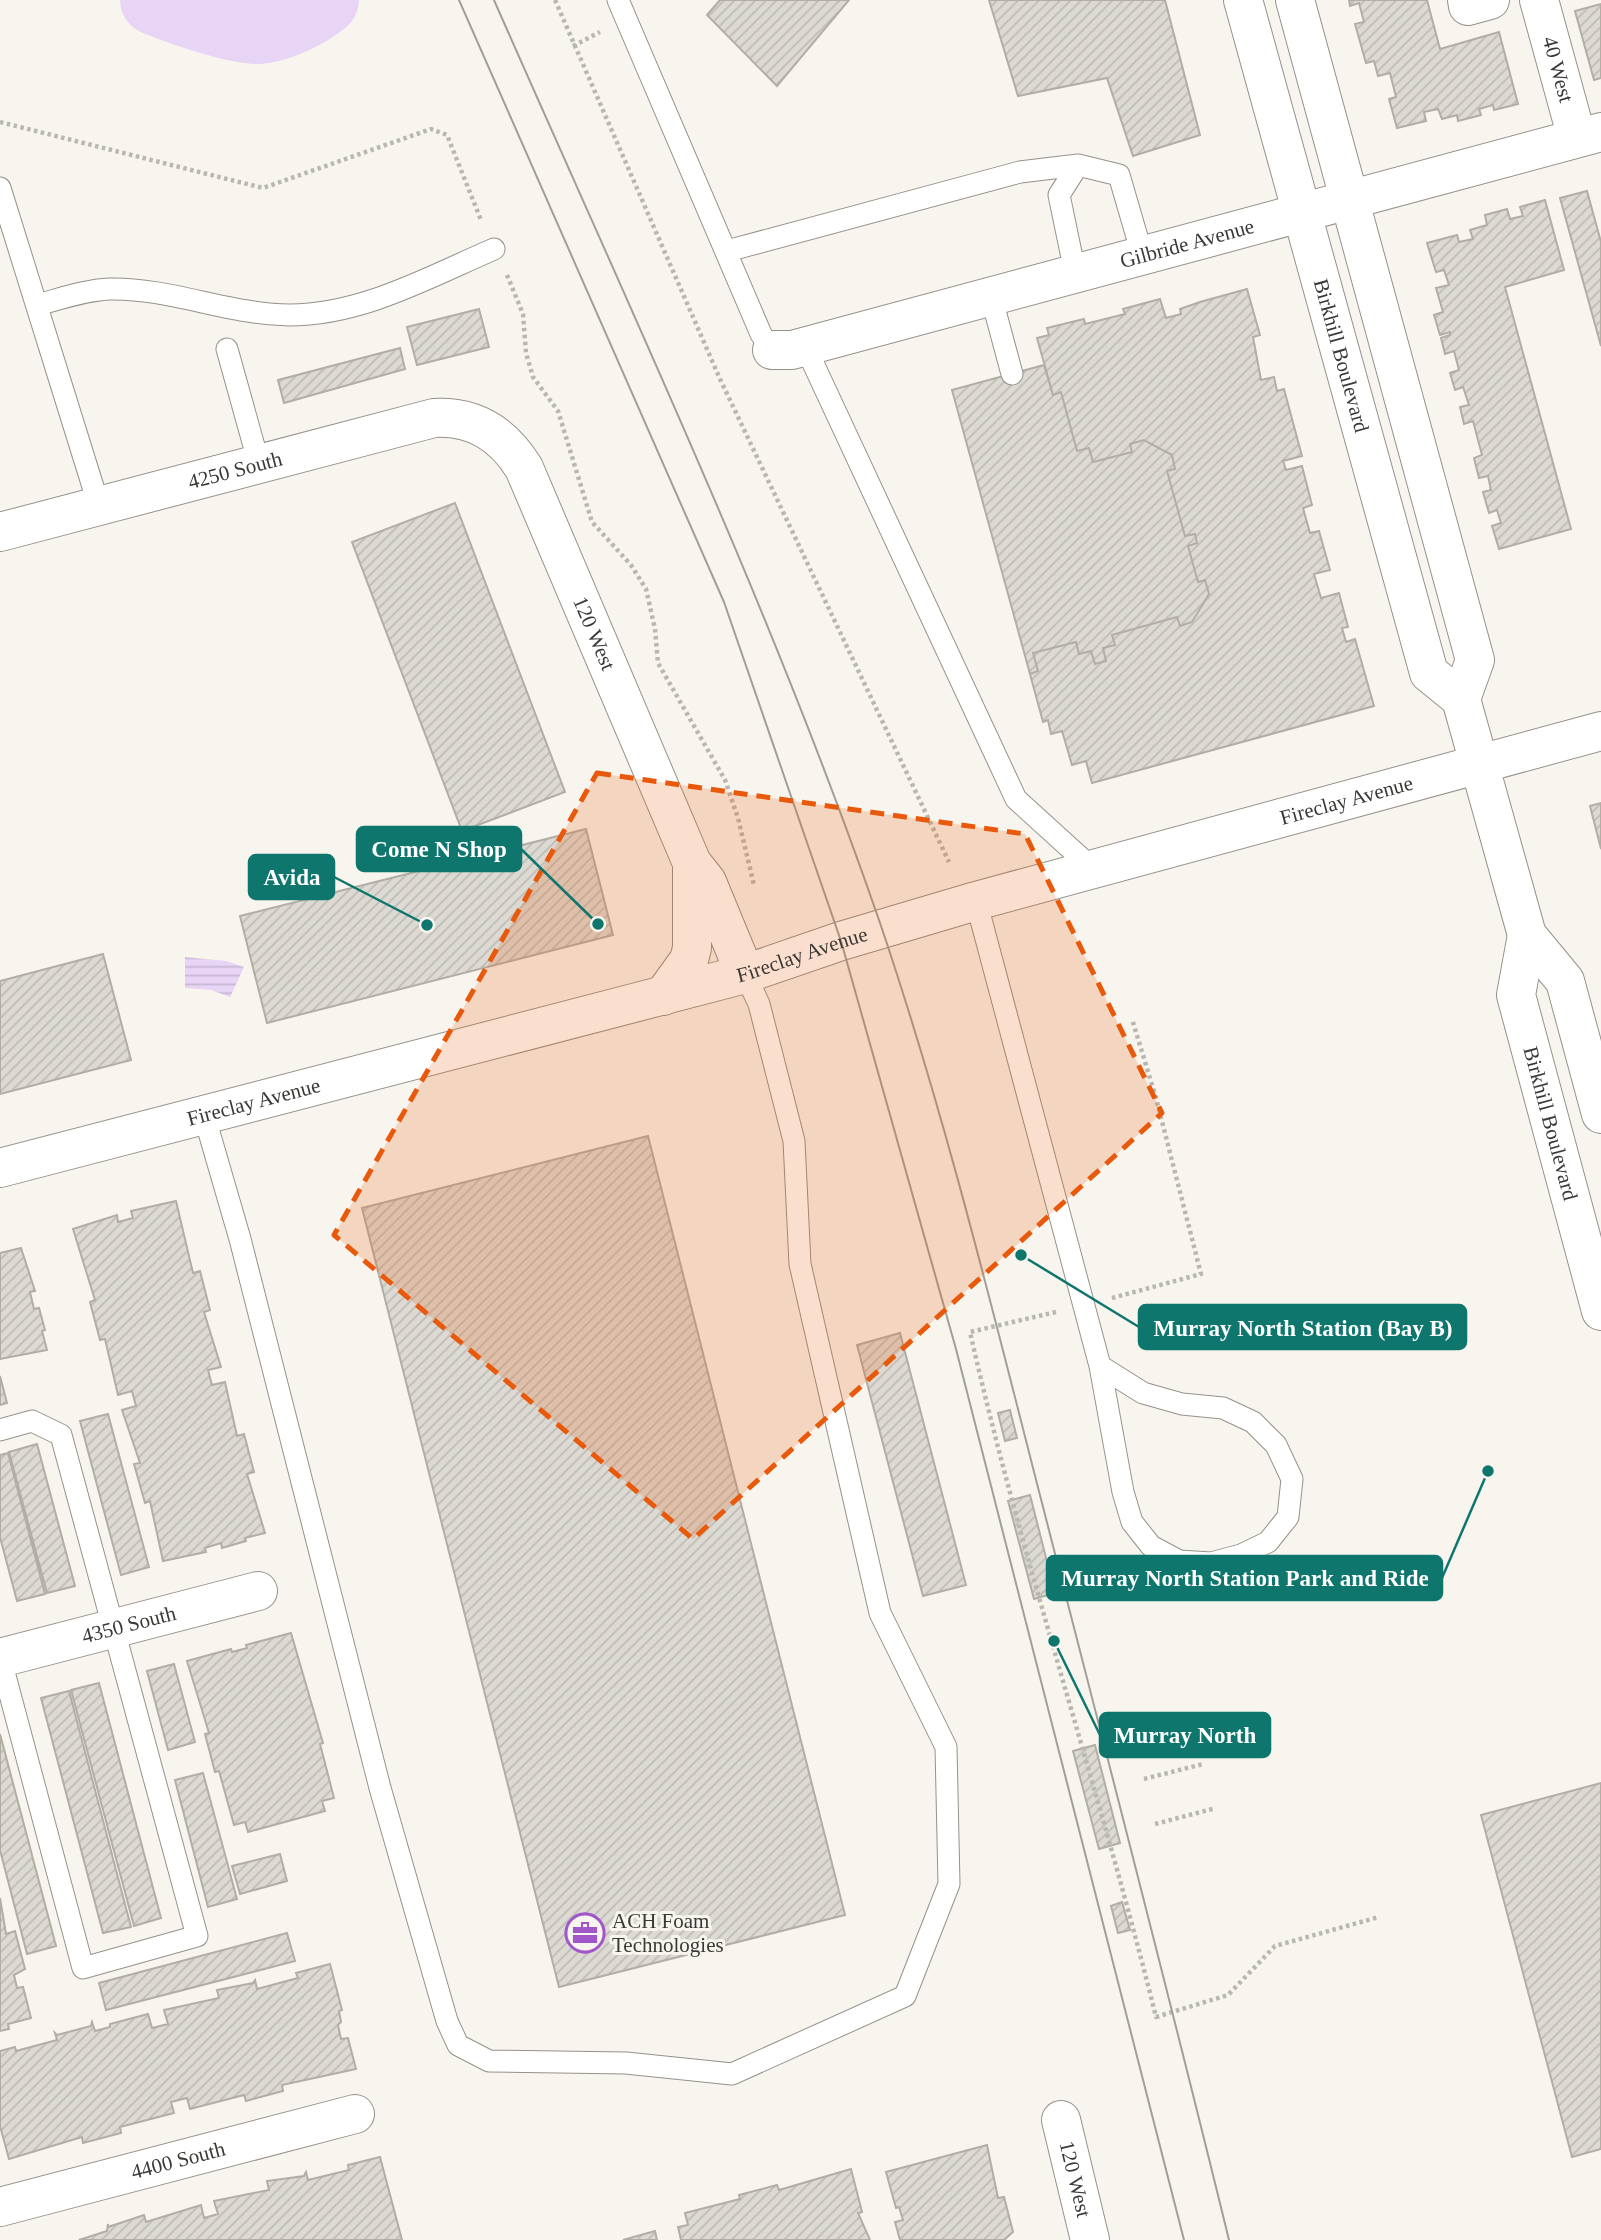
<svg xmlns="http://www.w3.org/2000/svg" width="1601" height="2240" viewBox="0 0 1601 2240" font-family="Georgia,serif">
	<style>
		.water { fill: url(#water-rules) }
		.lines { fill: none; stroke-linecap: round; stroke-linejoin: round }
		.river { stroke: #e8d4f5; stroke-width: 70 }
		.building { fill: url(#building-hatch); stroke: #b1aea6; stroke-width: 2 }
		.lane-casing { stroke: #95928b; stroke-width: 23 }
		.street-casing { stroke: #95928b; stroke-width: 40 }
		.path { stroke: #b9b7b1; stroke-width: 4.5; stroke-dasharray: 3.5 3.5; stroke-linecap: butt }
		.lane { stroke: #fff; stroke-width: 21 }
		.street { stroke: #fff; stroke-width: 38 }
		.tram { stroke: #a19f9a; stroke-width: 2 }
		.marked { fill: #e8590c; fill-opacity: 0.2; stroke: #e8590c; stroke-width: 5; stroke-dasharray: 14 9; stroke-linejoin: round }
		.labels { text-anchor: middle; stroke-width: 6; stroke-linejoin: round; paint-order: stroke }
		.street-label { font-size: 21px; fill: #3a3936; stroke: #f8f5ee }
		.poi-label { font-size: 21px; fill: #3a3936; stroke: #f8f5ee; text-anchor: start }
		.leader { fill: none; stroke: #0f766e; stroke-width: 2.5 }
		.callout-dot { fill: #0f766e; stroke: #f8f5ee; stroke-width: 2.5 }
		.callout { fill: #0f766e; stroke: #0f766e; stroke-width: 2.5 }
		.callout-label { font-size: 23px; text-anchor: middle; font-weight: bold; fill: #fff }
	</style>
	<defs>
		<pattern id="water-rules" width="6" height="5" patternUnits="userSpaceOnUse" patternTransform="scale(1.75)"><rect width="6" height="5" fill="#e8d4f5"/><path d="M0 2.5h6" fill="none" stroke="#c8b7d3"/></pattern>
		<pattern id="building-hatch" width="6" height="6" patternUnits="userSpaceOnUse" patternTransform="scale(1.75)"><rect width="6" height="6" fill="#dddad3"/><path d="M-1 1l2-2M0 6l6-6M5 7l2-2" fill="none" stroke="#bebcb6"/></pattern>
	</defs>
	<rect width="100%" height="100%" fill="#f8f5ee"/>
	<!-- water -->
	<path class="water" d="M185,957L226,961L244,967L230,997L211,990L185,988Z"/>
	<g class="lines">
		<!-- river -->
		<path class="river" d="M155,0C177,9 238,31 260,29C281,27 308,13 324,0"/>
	</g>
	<!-- building -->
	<path class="building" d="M720,0H849L777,86L707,15Z
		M989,0H1165L1200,135L1133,156L1107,78L1018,96Z
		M1349,0H1427L1440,49L1499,32L1518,104L1494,110L1493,105L1479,109L1481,115L1458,121L1457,115L1442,119L1438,109L1424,112L1426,121L1397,128L1389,99L1396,97L1390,73L1378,76L1374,61L1366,63L1355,24L1364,22L1359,3L1350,6Z
		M1601,4V78L1594,80L1575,11Z
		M1587,191L1601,242V346L1560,198Z
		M1545,200L1564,270L1505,287L1571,529L1499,549L1492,526L1501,523L1497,510L1489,513L1483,492L1491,490L1488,476L1479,478L1474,458L1482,455L1473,421L1464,424L1460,407L1469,405L1463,387L1455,390L1450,373L1459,370L1454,351L1445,354L1441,338L1450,335V332L1440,335L1434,315L1443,312L1436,288L1449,285L1444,270L1436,272L1427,243L1457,235L1459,242L1473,239L1470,230L1487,225L1485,215L1507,209L1510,219L1523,216L1520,207Z
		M1247,289L1260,335L1253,337L1261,380L1274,377L1277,391L1284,389L1302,456L1283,461L1286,470L1302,466L1312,505L1303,508L1310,533L1319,531L1330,570L1314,574L1321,598L1339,593L1348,627L1342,628L1346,642L1355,639L1374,706L1092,783L1086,761L1072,765L1062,731L1051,734L1048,720L1043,722L1030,674L1038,671L1033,653L1076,642L1079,654L1091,651L1095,664L1106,661L1103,648L1115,645L1112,635L1177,617L1180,626L1192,622L1209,594L1205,580L1198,582L1188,546L1197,543L1195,534L1185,536L1167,471L1175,469L1172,455L1144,440L1130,444L1132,452L1093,462L1089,448L1077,451L1061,392L1053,395L1037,338L1049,335L1047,328L1084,319L1085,324L1125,314L1123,309L1160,299L1166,318L1181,314L1180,309L1200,302Z
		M479,309L489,347L417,365L407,327Z
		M400,348L405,369L284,403L278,380Z
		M1044,365L1053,395L1061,392L1077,451L1089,448L1093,462L1132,452L1130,444L1144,440L1172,455L1175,469L1167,471L1185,536L1195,534L1197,543L1188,546L1198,582L1205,580L1209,594L1192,622L1180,626L1177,617L1112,635L1115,645L1103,648L1106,661L1095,664L1091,651L1079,654L1076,642L1033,653L1038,671L1030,674L952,390Z
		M455,503L565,792L462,831L352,542Z
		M1601,803V849L1590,806Z
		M586,829L613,935L267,1023L240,916Z
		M103,954L131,1060L0,1094V981Z
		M648,1136L845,1915L559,1987L362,1208Z
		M176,1201L193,1273L200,1271L210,1310L204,1312L221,1367L208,1370L212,1385L225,1382L237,1436L244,1434L254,1472L247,1474L265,1533L245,1538L246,1541L222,1548L221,1543L205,1548L206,1552L163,1561L150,1501L145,1503L134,1464L140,1463L122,1410L136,1406L132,1391L118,1395L105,1339L100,1340L90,1302L95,1300L73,1229L117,1215L118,1222L133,1218L131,1211Z
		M21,1248L35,1291L30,1292L34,1309L39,1308L45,1330L42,1331L47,1350L0,1359V1253Z
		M900,1333L966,1585L923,1596L857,1345Z
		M0,1376L7,1403L0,1405Z
		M1010,1410L1017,1438L1005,1441L998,1413Z
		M108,1414L149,1567L121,1575L80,1421Z
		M37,1444L75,1586L47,1593L9,1452Z
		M8,1453L45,1594L17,1601L0,1537V1455Z
		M1030,1495L1055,1593L1034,1599L1008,1501Z
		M291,1633L323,1743L320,1744L334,1798L322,1801L325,1811L248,1832L245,1822L234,1825L219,1771L215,1772L205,1734L209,1733L187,1661L231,1649L232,1652L247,1648L246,1645Z
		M174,1664L195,1742L168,1750L147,1671Z
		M99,1683L161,1918L134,1926L71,1690Z
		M69,1691L131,1927L103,1933L41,1698Z
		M0,1734L56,1946L27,1954L0,1850Z
		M1095,1745L1120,1843L1099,1849L1073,1751Z
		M203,1773L237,1899L208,1907L175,1780Z
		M1601,1783V2149L1572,2157L1481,1815Z
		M280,1854L287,1881L240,1894L232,1866Z
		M0,1898L6,1934L15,1931L25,1969L14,1975L17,1988L23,1987L31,2018L8,2024L9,2029L0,2031Z
		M1122,1902L1130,1930L1118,1933L1111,1906Z
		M287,1933L295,1961L106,2010L99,1983Z
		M330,1964L342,2010L339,2011L341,2022L338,2025L341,2039L348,2038L356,2069L282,2085L283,2091L246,2101L244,2095L190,2109L187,2098L171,2102L174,2113L120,2127L121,2133L83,2143L82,2137L9,2159L0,2126V2051L15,2047L16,2051L57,2040L55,2033L57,2035L91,2026L92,2022L95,2031L110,2027V2024L148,2014L152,2028L168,2024L164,2010L219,1998L217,1990L253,1983L255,1980L257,1989L298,1978L296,1973Z
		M987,2145L998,2198L1004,2197L1013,2232L1004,2240H900L895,2222L903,2220L899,2207L896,2208L886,2172Z
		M380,2157L402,2240H79L107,2231L108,2224V2227L144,2215L146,2222L201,2205L204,2218L218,2214L214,2201L269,2190L267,2181L304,2176L306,2172L308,2180L349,2170L348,2165Z
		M851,2169L862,2212L858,2213L870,2240H681L678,2227L688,2225L685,2213L740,2199L739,2195L777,2185L779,2190Z
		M655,2231L657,2240H623Z"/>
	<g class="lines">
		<!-- lane casing -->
		<g class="lane-casing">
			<path id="lane" d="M618,0L761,334L772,350
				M0,188L99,506
				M727,251L1020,172L1078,165
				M1075,272L1059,195L1078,165L1119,175L1142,254
				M991,296L1012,374
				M37,305C60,299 85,290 110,289C170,288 228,314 289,315C362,315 429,277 494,249
				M805,346L1016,799L1093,869
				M227,349L259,464
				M976,901L1100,1366L1123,1492L1132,1522L1151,1546L1179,1561L1211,1563L1241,1555L1268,1542L1288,1517L1292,1479L1276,1445L1253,1422L1223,1408L1182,1404L1143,1393L1100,1366
				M204,1115L240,1239L380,1788L447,2021L458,2045L489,2061L626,2063L732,2074L905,1996L949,1884L946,1747L880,1613L800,1264L794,1141L759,1004L745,974
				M0,1430L32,1421L61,1435L197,1936L83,1968L0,1657"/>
		</g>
		<!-- street casing -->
		<g class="street-casing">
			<g id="street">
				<path id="s1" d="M1243,0L1429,673L1461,699L1527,935L1565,981L1601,1114"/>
				<path d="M1295,0L1475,660L1461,699"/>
				<path d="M1467,0L1468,6L1490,0"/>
				<path id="s2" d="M1539,0L1577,138"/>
				<path id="s3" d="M772,350H792L1601,132"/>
				<path id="s4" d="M0,532L434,418C474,416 503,434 524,468L692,863L707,882L745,974"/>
				<path id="s5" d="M1527,935L1516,995L1601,1311"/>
				<path d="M663,996L689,960L692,948V866"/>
				<path id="s6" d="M0,1168L745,974L841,941L976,901L1601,731"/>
				<path id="s7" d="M0,1658L258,1591"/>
				<path id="s8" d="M1061,2120L1090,2240"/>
				<path id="s9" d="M0,2207L355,2114"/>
			</g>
		</g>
		<!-- path -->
		<path class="path" d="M555,0L720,379L949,862
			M573,46L600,32
			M0,122L263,188L431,129L447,135L481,220
			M507,275L523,314L526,353L533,377L558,411L592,522L631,565L646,589L655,629L658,663L725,780L738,818L754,885
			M1112,1298L1201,1274L1156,1098L1132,1019
			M1056,1312L970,1332C1022,1562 1099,1787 1156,2017L1228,1995L1275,1946L1379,1917
			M1132,1732L1190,1718
			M1144,1779L1203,1764
			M1155,1824L1216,1808"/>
		<!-- lane -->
		<use href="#lane" class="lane"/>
		<!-- street -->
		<use href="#street" class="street"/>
		<!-- tram -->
		<path class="tram" d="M459,0L724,602L841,941L956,1349L1184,2240
			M494,0C628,305 770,605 879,920C944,1111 992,1308 1042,1503C1105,1749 1169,1994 1229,2240"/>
	</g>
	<!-- marked area -->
	<path class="marked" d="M597,773L1025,834L1162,1113L693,1539L334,1235Z"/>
	<!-- icons -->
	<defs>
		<g id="office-ring" transform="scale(2.0125)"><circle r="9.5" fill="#f8f5ee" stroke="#a157ca" stroke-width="1.5"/><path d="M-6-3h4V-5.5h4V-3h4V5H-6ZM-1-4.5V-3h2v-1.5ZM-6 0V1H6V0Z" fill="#a157ca"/></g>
	</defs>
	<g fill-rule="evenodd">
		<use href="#office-ring" x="585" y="1933"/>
	</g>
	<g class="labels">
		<!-- street labels -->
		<g class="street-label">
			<text dy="7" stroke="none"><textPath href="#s2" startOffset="72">40 West</textPath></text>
			<text dy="7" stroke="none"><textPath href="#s3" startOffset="429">Gilbride Avenue</textPath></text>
			<text dy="7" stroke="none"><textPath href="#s1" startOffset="369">Birkhill Boulevard</textPath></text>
			<text dy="7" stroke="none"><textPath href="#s4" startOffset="243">4250 South</textPath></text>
			<text dy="7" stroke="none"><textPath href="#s4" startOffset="737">120 West</textPath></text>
			<text dy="7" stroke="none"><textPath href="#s6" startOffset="1396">Fireclay Avenue</textPath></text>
			<text dy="7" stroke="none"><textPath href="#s6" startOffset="830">Fireclay Avenue</textPath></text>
			<text dy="7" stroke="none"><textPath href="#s6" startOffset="262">Fireclay Avenue</textPath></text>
			<text dy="7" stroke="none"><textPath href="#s5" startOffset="194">Birkhill Boulevard</textPath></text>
			<text dy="7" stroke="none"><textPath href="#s7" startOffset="133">4350 South</textPath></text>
			<text dy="7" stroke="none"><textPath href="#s9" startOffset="184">4400 South</textPath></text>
			<text dy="7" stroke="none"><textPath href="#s8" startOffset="61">120 West</textPath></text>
		</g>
		<!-- poi labels -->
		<g class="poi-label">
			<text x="612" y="1928">ACH Foam<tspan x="612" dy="24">Technologies</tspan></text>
		</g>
	</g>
	<!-- callouts -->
	<path class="leader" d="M598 924L521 849M427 925L334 877M1021 1255L1139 1327M1488 1471L1442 1578M1054 1641L1100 1735"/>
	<g class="callout-dot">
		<circle cx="598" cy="924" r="7"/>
		<circle cx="427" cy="925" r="7"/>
		<circle cx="1021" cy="1255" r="7"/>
		<circle cx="1488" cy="1471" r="7"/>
		<circle cx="1054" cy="1641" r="7"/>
	</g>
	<g class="callout">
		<rect x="357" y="827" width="164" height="44" rx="7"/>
		<rect x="249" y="855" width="85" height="44" rx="7"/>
		<rect x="1139" y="1305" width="327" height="44" rx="7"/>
		<rect x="1047" y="1556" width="395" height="44" rx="7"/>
		<rect x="1100" y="1713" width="170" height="44" rx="7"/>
	</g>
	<g class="callout-label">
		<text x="439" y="857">Come N Shop</text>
		<text x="292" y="885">Avida</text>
		<text x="1303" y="1336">Murray North Station (Bay B)</text>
		<text x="1245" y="1586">Murray North Station Park and Ride</text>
		<text x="1185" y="1743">Murray North</text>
	</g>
</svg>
